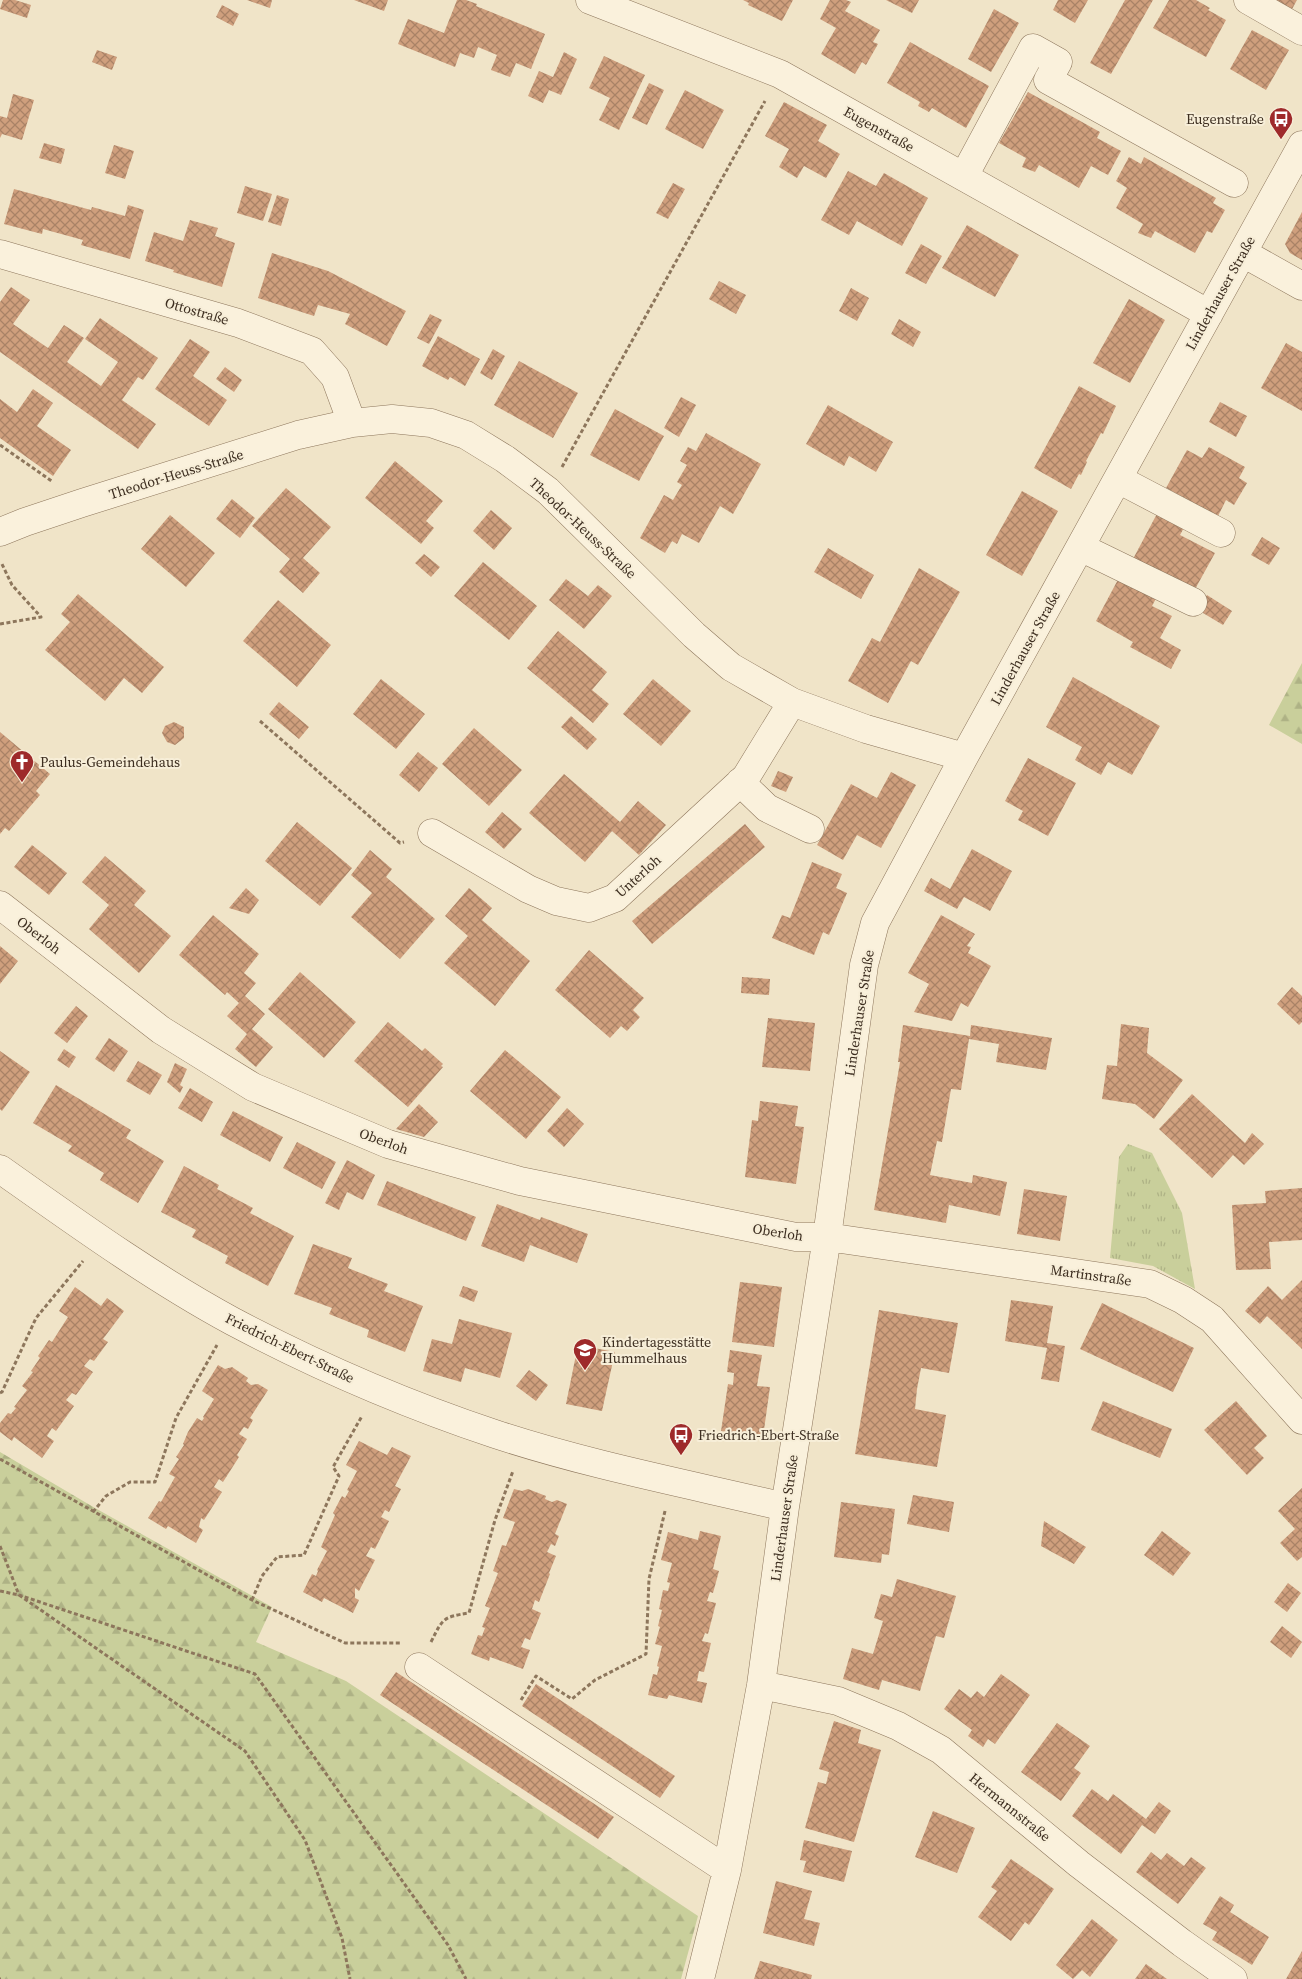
<svg xmlns="http://www.w3.org/2000/svg" width="1302" height="1979" viewBox="0 0 1302 1979" font-family="'Source Serif 4',serif">
	<style>
		.grass { fill: url(#grass-tufts) }
		.forest { fill: url(#forest-firs) }
		.building { fill: url(#building-cross-hatch) }
		.lines { fill: none; stroke-linecap: round; stroke-linejoin: round }
		.minor-casing { stroke: #8d765c; stroke-width: 29 }
		.path { stroke: #8d765c; stroke-width: 3; stroke-dasharray: 4 2.5; stroke-linecap: butt }
		.minor { stroke: #faf1dc; stroke-width: 28 }
		.labels { text-anchor: middle; stroke-width: 4; stroke-linejoin: round; paint-order: stroke }
		.poi-label { font-size: 14px; fill: #3d2e20; stroke: #f7eed8; text-anchor: start }
		.street-label { font-size: 14px; fill: #3d2e20; stroke: #f7eed8 }
	</style>
	<defs>
		<pattern id="grass-tufts" width="24" height="20" patternUnits="userSpaceOnUse" patternTransform="scale(1.25)"><rect width="24" height="20" fill="#c9cf9b"/><path d="M3 7l-1-3M5 7V3M7 7l1-3M15 17l-1-3M17 17v-4M19 17l1-3" fill="none" stroke="#aeb285"/></pattern>
		<pattern id="forest-firs" width="22" height="20" patternUnits="userSpaceOnUse" patternTransform="scale(1.25)"><rect width="22" height="20" fill="#c9cf9b"/><path d="M5 1l3.5 6h-7zM16 11l3.5 6h-7z" fill="#aeb285"/></pattern>
		<pattern id="building-cross-hatch" width="8" height="8" patternUnits="userSpaceOnUse" patternTransform="scale(1.25)"><rect width="8" height="8" fill="#cf9f7d"/><path d="M0 0l8 8M0 8l8-8" fill="none" stroke="#a98266"/></pattern>
	</defs>
	<rect width="100%" height="100%" fill="#f0e4c8"/>
	<!-- grass -->
	<path class="grass" d="M1128,1144L1152,1153L1182,1213L1195,1289L1153,1266L1110,1258L1119,1157Z"/>
	<!-- forest -->
	<path class="forest" d="M1302,663V744L1269,725Z
		M0,1452L95,1508L272,1607L256,1642L346,1681L698,1916L681,1979H0Z"/>
	<!-- building -->
	<path class="building" d="M3,0H15L31,5L27,18L0,9Z
		M247,0H272L270,8Z
		M354,0H388L384,11Z
		M457,0H466L477,4L476,6L545,34L531,69L516,63L510,77L491,70L497,55L478,47L474,58L460,53L455,67L398,44L408,19L444,33Z
		M743,0H793L782,21L748,5L749,3Z
		M830,0H846L851,2L845,11L880,30L873,42L878,44L866,65L862,62L855,74L821,54L836,28L820,19Z
		M886,0H919L912,13Z
		M1058,0H1088L1075,23L1053,10Z
		M1125,0H1153L1111,74L1090,63Z
		M1169,0H1196L1210,8L1208,10L1226,20L1206,57L1153,28Z
		M1271,0H1297L1291,11Z
		M222,5L239,14L233,26L216,17Z
		M994,9L1019,23L991,72L968,59Z
		M1252,30L1289,50L1266,90L1230,69Z
		M910,42L989,86L966,128L932,108L929,112L918,106L920,102L887,83Z
		M97,50L117,57L112,70L92,62Z
		M564,52L577,59L561,95L549,90L543,103L528,96L539,71L553,77Z
		M604,56L645,75L619,130L599,120L610,98L589,88Z
		M649,83L664,90L647,125L632,118Z
		M685,90L724,110L703,149L665,129Z
		M1028,92L1100,132L1097,138L1121,151L1108,175L1091,166L1079,188L1039,165L1035,172L1022,167L1026,158L999,143Z
		M13,94L34,100L22,140L2,134L0,138V116L7,118Z
		M784,102L827,125L818,141L840,154L826,178L804,166L797,178L779,167L789,149L765,136Z
		M44,143L65,149L61,164L39,158Z
		M114,145L134,151L125,179L105,173Z
		M1129,157L1141,164L1144,157L1216,198L1213,203L1225,210L1212,233L1207,231L1195,253L1155,231L1151,238L1138,233L1143,224L1116,208L1127,188L1116,181Z
		M848,171L876,186L884,173L928,198L902,246L857,221L849,235L821,220Z
		M673,183L685,189L668,219L656,213Z
		M245,186L272,194L263,221L237,213Z
		M14,189L91,210L92,207L125,216L128,205L144,210L130,259L81,245L83,240L43,229L42,234L4,224Z
		M277,195L289,199L281,226L268,222Z
		M1302,212V260L1290,253L1285,244Z
		M190,220L218,228L215,236L235,243L222,287L173,272L174,270L145,261L154,232L183,241Z
		M967,225L1019,255L995,297L942,268Z
		M921,244L942,256L926,284L905,273Z
		M272,253L328,271L406,311L387,346L345,324L350,314L318,305L314,316L258,298Z
		M719,281L746,295L736,314L709,299Z
		M11,287L30,300L13,324L48,348L64,325L84,338L67,362L101,386L118,362L85,339L100,318L158,358L143,380L138,377L122,400L156,424L138,449L0,352V302Z
		M851,288L869,298L857,321L839,311Z
		M1129,299L1165,320L1130,383L1093,363Z
		M430,314L442,320L429,344L417,338Z
		M899,319L921,332L913,347L891,334Z
		M438,336L480,359L465,386L450,377L448,380L422,366Z
		M190,339L210,352L193,376L227,400L209,426L155,389Z
		M1286,343L1302,352V411L1261,388Z
		M493,349L505,356L492,380L480,373Z
		M519,361L578,393L553,438L494,405Z
		M225,367L242,380L234,392L216,379Z
		M1079,386L1116,406L1103,434L1101,433L1086,461L1087,462L1081,475L1079,474L1071,489L1034,468Z
		M33,389L53,403L37,426L71,450L53,476L0,438V399L17,412Z
		M681,397L696,405L679,437L664,428Z
		M1220,402L1247,416L1236,437L1209,422Z
		M828,405L893,442L876,472L849,456L844,466L806,444Z
		M615,409L664,436L639,481L590,455Z
		M706,433L761,464L733,514L720,506L699,543L682,534L677,544L672,541L665,553L640,538L664,495L673,500L682,485L677,482L687,465L680,461L688,447L696,451Z
		M1209,447L1245,467L1239,478L1247,483L1234,505L1226,500L1218,516L1166,488L1187,450L1202,458Z
		M395,461L443,501L426,521L434,528L421,544L365,498Z
		M286,488L331,527L303,558L320,573L303,593L279,572L290,559L252,526Z
		M1022,491L1058,511L1022,576L986,555Z
		M232,499L255,518L240,538L216,519Z
		M1160,508L1187,522L1180,535L1215,553L1194,591L1133,559Z
		M491,510L512,528L494,550L473,531Z
		M170,515L215,553L186,587L141,549Z
		M1262,537L1280,548L1269,565L1251,555Z
		M828,548L874,575L861,599L814,572Z
		M424,554L440,567L431,577L415,563Z
		M483,562L537,606L509,640L454,596Z
		M919,568L960,592L918,665L911,661L888,703L848,681L872,638L880,642Z
		M1122,572L1159,593L1152,606L1172,616L1160,638L1181,650L1171,669L1130,647L1133,642L1096,621Z
		M566,579L588,596L598,585L612,596L584,629L549,600Z
		M78,594L164,667L142,693L124,678L105,701L45,650L70,622L61,614Z
		M1207,595L1232,611L1223,625L1198,610Z
		M278,600L331,645L297,687L243,641Z
		M558,631L607,672L592,690L609,704L593,723L527,668Z
		M1073,677L1160,726L1132,775L1108,762L1101,775L1075,760L1082,747L1046,727Z
		M381,679L425,714L396,749L353,714Z
		M653,679L691,711L661,746L623,714Z
		M279,702L309,727L299,739L269,714Z
		M571,716L597,739L587,750L561,727Z
		M174,722L184,727V738L175,745L167,742L162,733L165,726Z
		M474,728L522,770L489,806L442,764Z
		M0,732L50,774L36,791L40,795L9,831L5,828L0,834Z
		M418,752L438,768L419,792L399,775Z
		M1028,758L1076,783L1048,836L1018,820L1023,811L1005,801Z
		M778,771L793,777L786,792L771,786Z
		M891,772L916,785L881,848L857,835L843,860L817,845L851,784L877,798Z
		M564,774L620,822L638,801L666,825L639,855L612,831L585,862L529,813Z
		M502,812L522,829L504,849L485,832Z
		M297,822L352,868L320,906L265,861Z
		M745,824L765,847L652,944L632,921Z
		M32,845L67,873L49,895L14,867Z
		M972,849L1012,871L990,911L964,897L957,909L924,891L931,878L950,889Z
		M370,850L392,869L386,877L435,919L400,959L351,917L372,893L351,875Z
		M105,856L146,891L134,905L171,936L139,973L89,929L109,905L82,882Z
		M812,862L842,874L836,888L847,893L829,935L823,932L814,955L772,938L782,915L790,918Z
		M246,888L259,900L249,914L229,908Z
		M469,888L492,908L482,920L530,961L495,1006L444,963L468,936L445,916Z
		M213,915L259,954L244,973L256,983L245,996L265,1014L252,1029L273,1047L256,1067L235,1049L247,1034L227,1016L239,1003L227,992L225,995L179,955Z
		M941,915L975,934L967,946L971,947L968,953L991,966L968,1007L961,1003L952,1021L914,1012L929,984L908,973Z
		M0,946L18,961L0,984Z
		M589,950L644,998L633,1010L640,1017L627,1031L621,1026L610,1038L555,990Z
		M300,972L356,1022L324,1058L268,1009Z
		M742,977L770,979L769,995L741,993Z
		M1292,987L1302,996V1022L1299,1025L1277,1004Z
		M76,1006L88,1016L67,1043L54,1033Z
		M768,1018L815,1023L810,1071L762,1067Z
		M388,1022L422,1051L425,1048L443,1064L441,1066L443,1067L408,1107L354,1061Z
		M1121,1024L1149,1028L1147,1053L1183,1080L1154,1119L1135,1104L1102,1099L1107,1065L1117,1066Z
		M903,1025L970,1036L971,1025L1052,1038L1046,1070L996,1062L999,1044L969,1039L961,1090L951,1089L942,1142L937,1141L930,1175L972,1183L973,1175L1007,1182L1000,1216L949,1205L946,1223L874,1210L897,1080L900,1062H898Z
		M109,1038L128,1051L114,1072L95,1059Z
		M64,1049L76,1057L69,1068L57,1060Z
		M505,1050L561,1097L526,1139L470,1091Z
		M0,1051L30,1072L2,1111L0,1109Z
		M138,1061L162,1075L150,1095L126,1081Z
		M175,1063L187,1069L180,1085L183,1087L180,1093L167,1082Z
		M56,1085L131,1130L126,1138L164,1161L138,1203L100,1180L104,1173L68,1151L72,1146L33,1123Z
		M190,1088L213,1102L202,1122L178,1108Z
		M1192,1094L1245,1143L1252,1133L1264,1144L1244,1165L1233,1155L1212,1178L1159,1129Z
		M760,1101L798,1106L795,1126L804,1127L796,1184L745,1177L752,1120L758,1121Z
		M419,1104L438,1122L424,1137L396,1129Z
		M567,1108L584,1124L564,1147L547,1131Z
		M233,1111L283,1137L270,1162L220,1135Z
		M297,1142L336,1162L322,1189L283,1168Z
		M347,1160L375,1175L363,1200L347,1192L339,1210L325,1203Z
		M184,1166L219,1185L217,1189L253,1208L250,1213L294,1236L268,1286L225,1263L228,1256L192,1237L196,1230L161,1212Z
		M387,1181L476,1217L466,1241L377,1205Z
		M1302,1188V1240L1269,1242L1271,1269L1236,1270L1232,1205L1266,1203L1265,1191Z
		M1024,1189L1067,1196L1060,1241L1017,1234Z
		M497,1204L540,1220L541,1217L588,1234L577,1263L530,1245L524,1262L481,1246Z
		M313,1244L352,1258L348,1268L388,1284L384,1291L423,1306L405,1352L367,1337L369,1330L329,1314L332,1308L294,1294Z
		M1302,1280V1349L1267,1316L1260,1324L1245,1311L1268,1286L1282,1300Z
		M740,1282L782,1287L774,1347L732,1342Z
		M463,1286L478,1291L474,1302L459,1296Z
		M75,1287L101,1306L107,1298L124,1311L103,1339L108,1342L94,1361L90,1359L84,1366L93,1372L76,1395L72,1393L66,1400L74,1406L56,1431L52,1428L47,1436L54,1441L42,1458L14,1437L12,1441L0,1432V1423L8,1413L11,1414L16,1408L14,1407L27,1390L22,1386L33,1372L31,1371L40,1358L38,1356L49,1340L52,1342L68,1317L59,1311Z
		M1011,1300L1053,1306L1047,1343L1065,1346L1059,1382L1041,1379L1047,1348L1005,1341Z
		M1102,1303L1194,1348L1173,1392L1080,1349Z
		M879,1310L958,1323L949,1373L921,1368L917,1389L915,1409L946,1415L937,1467L855,1454Z
		M459,1319L512,1333L500,1378L465,1368L461,1382L423,1371L432,1339L452,1344Z
		M578,1345L615,1352L602,1411L566,1404Z
		M730,1350L762,1355L757,1386L770,1387L763,1437L721,1431L728,1384L733,1385L734,1373L727,1372Z
		M218,1365L225,1369L232,1367L248,1378L246,1381L251,1385L258,1384L268,1390L250,1418L253,1420L248,1429L244,1427L239,1434L247,1439L237,1455L239,1457L223,1482L219,1479L214,1487L222,1492L204,1520L201,1518L199,1527L203,1530L196,1543L168,1526L166,1529L148,1518L159,1501L161,1502L175,1477L169,1474L179,1459L176,1457L184,1445L183,1444L188,1432L197,1418L202,1421L204,1418L203,1417L214,1399L202,1391Z
		M529,1370L548,1385L536,1401L516,1386Z
		M1103,1401L1172,1429L1160,1458L1091,1430Z
		M1236,1401L1267,1436L1254,1448L1264,1458L1247,1475L1204,1430Z
		M359,1441L387,1455L392,1447L411,1456L395,1486L401,1489L389,1512L385,1510L381,1517L389,1521L375,1549L371,1547L366,1556L375,1560L359,1591L355,1588V1598L359,1600L353,1613L324,1598L322,1602L303,1592L312,1574L316,1576L318,1571L317,1570L327,1551L321,1547L335,1515L333,1513L342,1496L345,1498L349,1491L347,1490L357,1471L346,1465Z
		M1302,1488V1557L1297,1561L1280,1543L1295,1529L1278,1511Z
		M514,1489L522,1491L528,1489L546,1496L545,1499L552,1502L557,1500L567,1504L555,1534L559,1536L555,1546L551,1544L547,1552L556,1556L549,1573L550,1574L539,1602L535,1600L532,1609L541,1613L530,1640L525,1638L521,1647L530,1650L523,1669L490,1657L489,1661L471,1654L478,1635L482,1636L485,1628L482,1627L490,1608L485,1606L498,1573L493,1571L497,1560L502,1545L506,1546L515,1522L503,1518Z
		M913,1495L954,1502L949,1532L907,1524Z
		M841,1502L895,1509L889,1555L882,1554L881,1563L834,1557Z
		M1044,1521L1086,1547L1074,1564L1041,1546Z
		M700,1531L721,1536L713,1569L719,1571L713,1593L710,1592L707,1601L716,1603L708,1634L705,1633L702,1641L711,1643L704,1672L699,1671L697,1681L707,1683L702,1703L669,1695L667,1699L648,1695L653,1674L657,1675L659,1667L657,1666L662,1646L655,1644L660,1627L658,1626L662,1610L659,1609L663,1590L668,1591L670,1583L667,1582L672,1563L661,1560L668,1532L698,1540Z
		M1162,1531L1191,1553L1173,1576L1144,1555Z
		M897,1579L956,1596L944,1638L936,1636L920,1691L882,1680L879,1690L843,1679L852,1648L873,1654L883,1621L874,1618L881,1594L892,1597Z
		M1288,1583L1301,1593L1287,1612L1274,1602Z
		M1282,1626L1302,1642L1291,1658L1270,1642Z
		M396,1672L614,1817L598,1839L380,1695Z
		M1001,1674L1030,1695L995,1744L988,1739L983,1747L968,1736L972,1730L944,1709L959,1689L971,1698L977,1691L984,1697Z
		M536,1684L675,1776L660,1798L522,1706Z
		M834,1721L861,1730L858,1743L881,1750L854,1842L805,1828L818,1782L826,1784L829,1772L819,1769Z
		M1057,1723L1090,1746L1074,1768L1081,1773L1061,1801L1021,1772Z
		M1092,1789L1108,1801L1113,1794L1146,1819L1159,1802L1171,1811L1155,1834L1142,1825L1121,1854L1072,1816Z
		M933,1811L975,1828L957,1873L915,1857Z
		M804,1840L852,1851L844,1882L803,1872L806,1861L800,1860Z
		M1151,1852L1161,1860L1167,1853L1184,1866L1191,1857L1206,1868L1178,1904L1136,1872Z
		M1011,1859L1054,1889L1029,1925L1025,1922L1011,1941L978,1917L997,1891L991,1887Z
		M776,1881L812,1891L804,1919L820,1923L814,1946L763,1933Z
		M1220,1896L1234,1905L1230,1912L1269,1937L1252,1965L1212,1940L1217,1932L1203,1924Z
		M1092,1919L1118,1940L1090,1977L1082,1970L1073,1979L1056,1965Z
		M1302,1951V1979H1286Z
		M760,1961L812,1975L811,1979H754Z
		M1146,1964L1167,1979H1135Z"/>
	<g class="lines">
		<!-- minor casing -->
		<g class="minor-casing">
			<path id="minor" d="M590,0L780,74L1209,314
				M1248,0L1302,31
				M964,176L1033,48L1058,62L1048,80L1234,183
				M1243,253L1302,286
				M0,254L238,323L312,351L335,377L352,423
				M1118,479L1221,533
				M0,532L25,522L82,503L298,435L352,423L392,419L431,423L466,435L505,459L548,491L694,635L731,667L792,702L866,729L964,757
				M1080,547L1193,602
				M740,782L767,808L810,829
				M432,833L528,889L556,901L589,908L615,898L746,777L792,702
				M0,905L161,1030L253,1087L388,1144L520,1181L796,1237H827L1150,1284L1183,1300L1212,1319L1302,1420
				M0,1169C75,1222 151,1277 232,1321C315,1365 405,1404 495,1434C589,1465 688,1484 785,1507
				M419,1667L727,1870
				M761,1685L838,1701L898,1726L941,1750L1079,1864L1182,1943L1233,1979
				M700,1979L727,1870L761,1685L785,1507L827,1237L864,965L875,923L964,757L1302,145"/>
		</g>
		<!-- path -->
		<path class="path" d="M0,445L53,482
			M562,467L765,101
			M0,624L41,617L12,585L1,562
			M260,721L400,843L404,842
			M0,1393L2,1392L36,1318L83,1261
			M0,1459L252,1600L345,1643H402
			M93,1512L106,1496L130,1482H155L176,1418L217,1345
			M0,1546L19,1595L255,1674L448,1945L466,1979
			M0,1591L19,1595L245,1751L305,1840L342,1938L350,1979
			M252,1600L262,1576L277,1557L304,1555L339,1476L333,1467L362,1416
			M431,1642C443,1618 443,1617 469,1613L495,1520L513,1471
			M521,1700L536,1676L572,1699L595,1680L646,1654L649,1579L665,1511
			M0,1979H1"/>
		<!-- minor -->
		<use href="#minor" class="minor"/>
	</g>
	<!-- icons -->
	<defs>
		<g id="bus-pin" transform="scale(1.25)"><path d="M0 17L-7.5 6A9.5 9.5 0 1 1 7.5 6Z" fill="#9e2a2b" stroke="#f7eed8"/><path d="M-5-6H5V4H4V6H2V4H-2V6H-4V4H-5ZM-3.5-4V0h7V-4ZM-3.5 1.2v1.5H-2V1.2ZM2 1.2v1.5H3.5V1.2Z" fill="#fff"/></g>
		<g id="church-pin" transform="scale(1.25)"><path d="M0 17L-7.5 6A9.5 9.5 0 1 1 7.5 6Z" fill="#9e2a2b" stroke="#f7eed8"/><path d="M-1.2-6h2.4v3.5h3.3v2.4h-3.3V6h-2.4V-.1h-3.3v-2.4h3.3Z" fill="#fff"/></g>
		<g id="school-pin" transform="scale(1.25)"><path d="M0 17L-7.5 6A9.5 9.5 0 1 1 7.5 6Z" fill="#9e2a2b" stroke="#f7eed8"/><path d="M0-5L7-2L0 1L-7-2ZM-4 1L0 2.5L4 1V4Q0 6-4 4Z" fill="#fff"/></g>
	</defs>
	<g fill-rule="evenodd">
		<use href="#bus-pin" x="1281" y="119"/>
		<use href="#church-pin" x="22" y="762"/>
		<use href="#school-pin" x="585" y="1350"/>
		<use href="#bus-pin" x="681" y="1435"/>
	</g>
	<g class="labels">
		<!-- poi labels -->
		<g class="poi-label">
			<text x="1264" y="124" text-anchor="end">Eugenstraße</text>
			<text x="40" y="767">Paulus-Gemeindehaus</text>
			<text x="602" y="1347">Kindertagesstätte<tspan x="602" dy="16">Hummelhaus</tspan></text>
			<text x="698" y="1440">Friedrich-Ebert-Straße</text>
		</g>
		<!-- street labels -->
		<g class="street-label">
			<text transform="translate(879 129) rotate(29)" y="5">Eugenstraße</text>
			<text transform="translate(1220 293) rotate(-61)" y="5">Linderhauser Straße</text>
			<text transform="translate(197 311) rotate(16)" y="5">Ottostraße</text>
			<text transform="translate(176 474) rotate(-17)" y="5">Theodor-Heuss-Straße</text>
			<text transform="translate(583 528) rotate(43)" y="5">Theodor-Heuss-Straße</text>
			<text transform="translate(1025 648) rotate(-61)" y="5">Linderhauser Straße</text>
			<text transform="translate(638 876) rotate(-42)" y="5">Unterloh</text>
			<text transform="translate(39 935) rotate(38)" y="5">Oberloh</text>
			<text transform="translate(859 1013) rotate(-81)" y="5">Linderhauser Straße</text>
			<text transform="translate(384 1141) rotate(20)" y="5">Oberloh</text>
			<text transform="translate(778 1232) rotate(9)" y="5">Oberloh</text>
			<text transform="translate(1091 1275) rotate(8)" y="5">Martinstraße</text>
			<text transform="translate(290 1348) rotate(26)" y="5">Friedrich-Ebert-Straße</text>
			<text transform="translate(784 1518) rotate(-82)" y="5">Linderhauser Straße</text>
			<text transform="translate(1010 1807) rotate(39)" y="5">Hermannstraße</text>
		</g>
	</g>
</svg>
